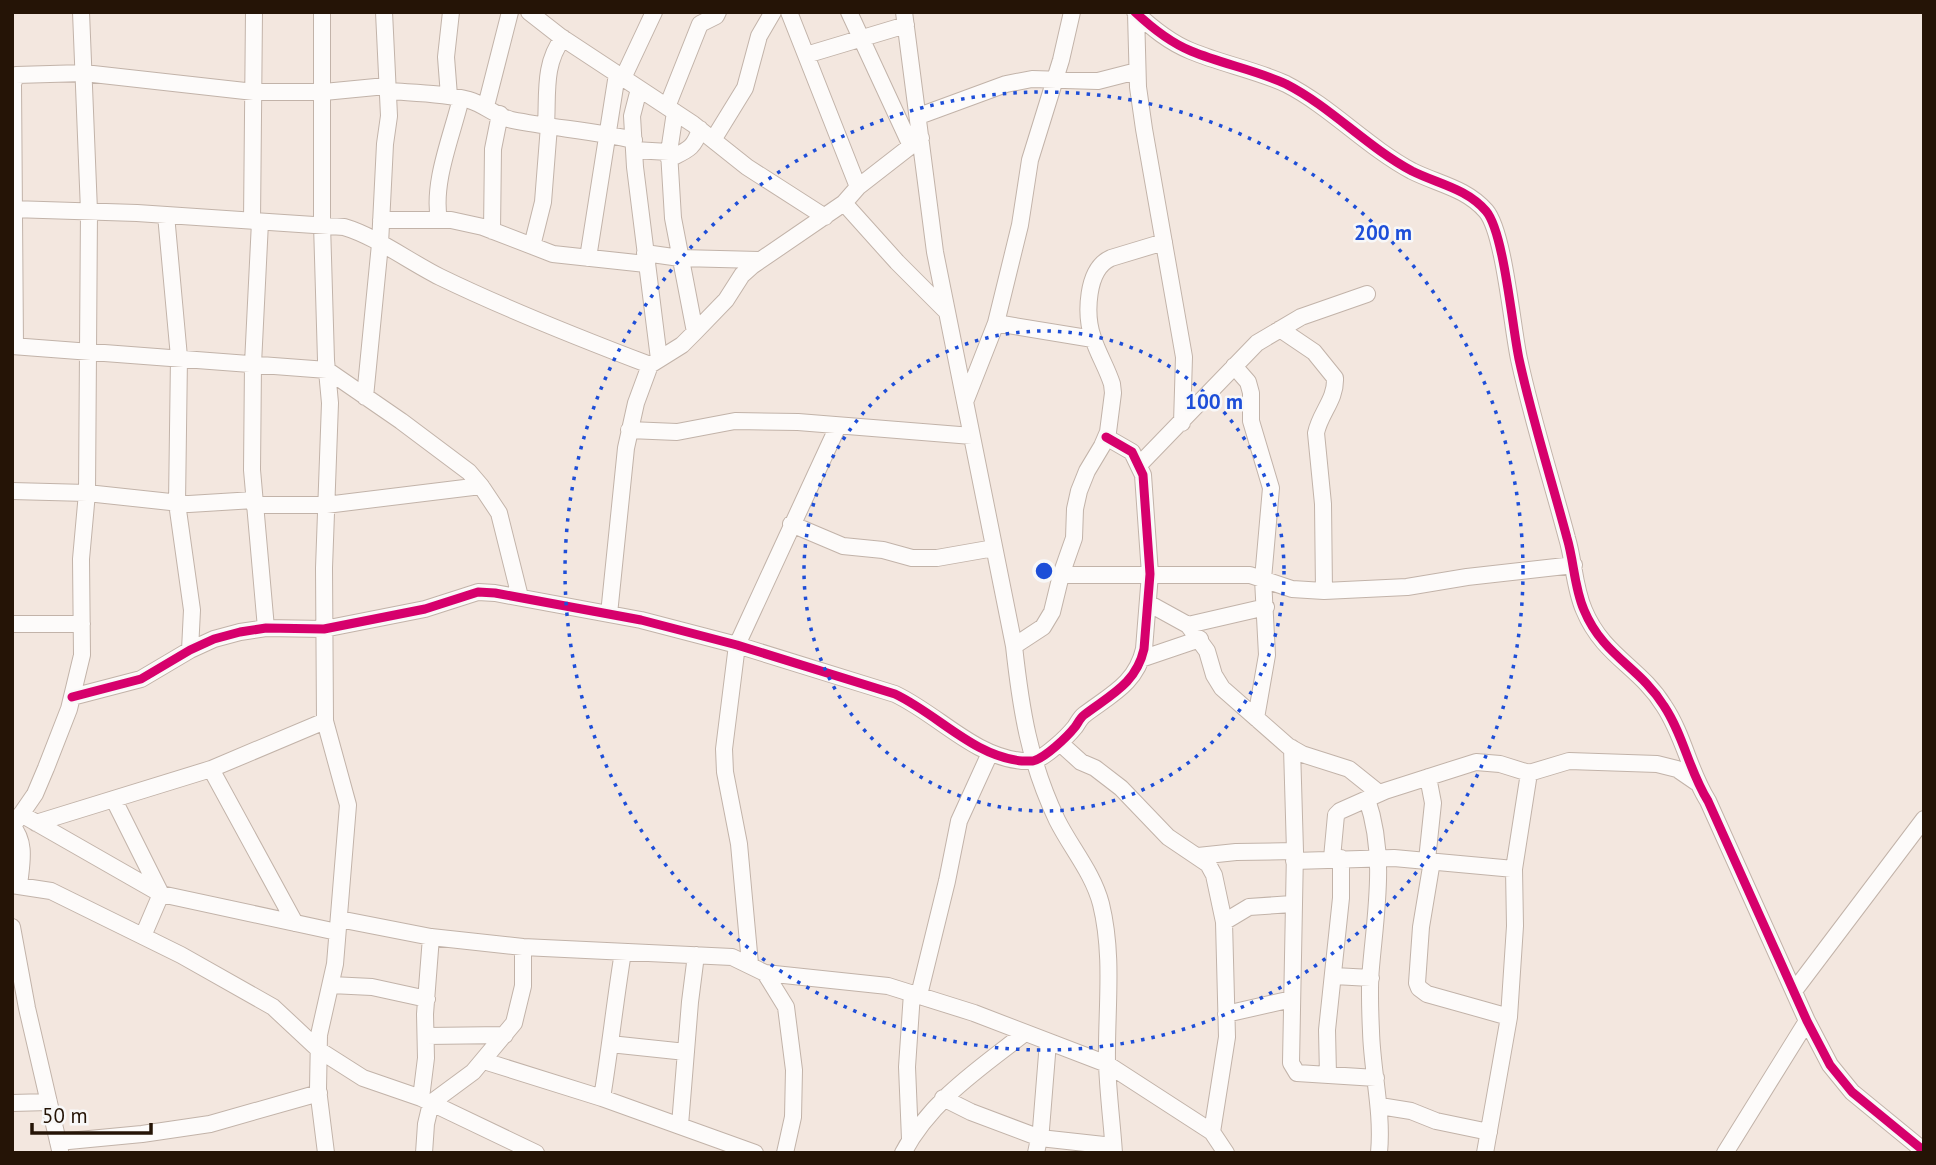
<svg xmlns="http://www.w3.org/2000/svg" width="1936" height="1165" viewBox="0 0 1936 1165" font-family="'PT Sans',sans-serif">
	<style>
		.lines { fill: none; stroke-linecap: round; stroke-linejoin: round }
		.minor-casing { stroke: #c2b3a9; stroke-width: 18 }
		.minor { stroke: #fdfbfa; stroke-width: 16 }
		.cycleway-casing { stroke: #f8f8f8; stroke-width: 13 }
		.cycleway { stroke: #d6006c; stroke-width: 9 }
		.ring { fill: none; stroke: #1d4ed8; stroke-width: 3.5; stroke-dasharray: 3.5 7 }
		.centre { fill: #1d4ed8; stroke: #f8f8f8; stroke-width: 3.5 }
		.ring-label { font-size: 21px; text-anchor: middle; font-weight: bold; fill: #1d4ed8; stroke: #f8f8f8; stroke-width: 5; stroke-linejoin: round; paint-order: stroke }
	</style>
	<rect width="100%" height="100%" fill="#f3e7df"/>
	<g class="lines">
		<!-- minor casing -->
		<g class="minor-casing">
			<path id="minor" d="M322,12V224L326,360L330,403L324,568L325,721L348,805L335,964L319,1035L318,1089L326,1153
				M529,12L561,37L693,124L747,167L825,217
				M789,12L858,187
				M849,12L911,146
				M904,12L935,252L1014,646C1021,710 1029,761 1057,820C1071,848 1093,873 1101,904C1114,957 1106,1010 1107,1063C1108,1093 1112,1123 1114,1153
				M1135,12C1152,28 1169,42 1191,51C1222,64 1256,70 1286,84C1331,107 1367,147 1412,171C1438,184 1466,188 1486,211C1504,232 1512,326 1519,359C1532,419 1551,478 1567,538C1574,561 1574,587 1584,610C1603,656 1640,667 1664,706C1684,736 1689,771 1708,801L1807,1021L1830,1065L1852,1092L1924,1151
				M1136,13L1138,87L1144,129L1184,357L1182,423
				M806,55L906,25
				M623,78L654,12
				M639,89L632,116L635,167L659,359
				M389,91C415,93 443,93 469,100C484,104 497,117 512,120C553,128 594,131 634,140
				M449,96L446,57L451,12
				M486,106L510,12
				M667,107L700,24L716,16L718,12
				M675,112L669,152L673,218L695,332
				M919,116L1006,84L1032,79L1098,81L1137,71
				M546,125C548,95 543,64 563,38
				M713,140L745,88L759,36L773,12
				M634,150L669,152
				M669,159C687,150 694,149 700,129
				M844,203L897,262L947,312
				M12,209L137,213L344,227C375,236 410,262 440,277C508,310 579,338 650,365
				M166,215L179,357L177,503L192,610L190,650
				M381,220H451L483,227L553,254L646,264
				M439,220C432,182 452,136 461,98
				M252,221L254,12
				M260,222L253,364L252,470L266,628
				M492,231L493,149L500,114
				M532,246L543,202L549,126
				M645,253L680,258L759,260
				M588,258L617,74
				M996,323L1093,339
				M1280,329L1314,352L1335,378C1336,400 1320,413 1316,433L1323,504L1324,591
				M12,346L327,370L401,421L469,472L481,486L499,513L520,597
				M15,346L13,84L16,75L84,73L254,92H324L386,86
				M1234,366L1248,382L1251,393V421L1271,488L1263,579L1267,655L1256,718
				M365,397L380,244L385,144L389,116L384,12
				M965,402L996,323L1020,225L1030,160L1061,60L1072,12
				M629,430L677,432L735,421L798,422L972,436
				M1140,464L1257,343L1301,317L1367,294
				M12,491L87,493L189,504L254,500
				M254,505H326L481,486
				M791,524L843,546L883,550L912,558H937L994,548
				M1061,575H1250L1292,589L1324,591L1407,587L1467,577L1574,565
				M1148,603L1188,625L1207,651L1214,675L1222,688L1288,746L1302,754L1349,769L1379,793
				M609,614L626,448L636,403L650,365L682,345L695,332L726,300L742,275L752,266L844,203L858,187L921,138
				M12,624H82
				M1188,625L1266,607
				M1014,646L1043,627L1052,612L1061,575L1074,538L1075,509L1079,491L1087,471L1102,446L1108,432L1113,393L1112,384C1107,368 1098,354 1093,338C1085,315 1086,269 1111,258L1164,242
				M1141,659L1200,639
				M72,697L141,679L190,650L214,639L240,632L266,628L324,629L425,609L478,592L495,593L641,620L737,645L895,694C939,715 973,756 1022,761C1023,761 1032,761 1033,761C1045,758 1067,737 1075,727C1078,723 1080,718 1084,715C1110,695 1136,684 1144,649L1150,574L1143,475L1132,452L1106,437
				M1060,743L1081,762L1095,768L1121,788L1168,837L1208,864L1214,875L1224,922L1227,1037L1212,1132
				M1292,748L1295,851L1291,1063L1297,1073L1376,1078
				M211,769L295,923
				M1367,799C1386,854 1376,910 1371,967C1369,988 1370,1010 1371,1031C1372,1072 1383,1111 1379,1153
				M114,800L161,894L143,936
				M21,814L161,894L337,932
				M36,823L211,769L325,721
				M12,826C27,843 21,864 19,886
				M13,826L35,794L46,768L69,709L82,655L81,559L87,493L89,211L81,12
				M1198,856L1236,852L1295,851
				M1332,858L1336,815L1340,811L1385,791L1476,762L1500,764L1529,773L1569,761L1657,764L1677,769L1696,782
				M1427,860L1433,803L1428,777
				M1294,861L1394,858L1514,869
				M1432,861L1421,927L1417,983L1419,988L1427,994L1509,1017
				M12,885L51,891L181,955L273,1007L319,1050L363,1078L421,1098L536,1153
				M339,919L431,937L523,947L732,957L765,973L888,986L974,1013L1107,1064L1212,1132L1226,1153
				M1224,922L1249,907L1292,904
				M12,927L27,1008L60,1150
				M750,964L739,844L725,772L724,749L737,645L838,426
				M765,973L786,1007L794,1070L793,1117L785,1153
				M1334,976L1371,978
				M331,985L372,987L427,999
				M1794,991L1924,819
				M919,995L947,881L959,821L990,753
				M1226,1014L1292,999
				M426,1036L505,1035
				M610,1044L686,1052
				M484,1061L602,1098L755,1153
				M1328,1075L1327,1030L1341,898V858
				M421,1098L426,1058L425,1014L431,937
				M602,1098C610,1049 615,1001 623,952
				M943,1098L971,1112L1040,1138L1113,1146
				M12,1103L49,1102
				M1380,1106L1411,1111L1436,1121L1489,1132
				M680,1125L690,1002L696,955
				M910,1139L907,1067L912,993
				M58,1142L142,1134L210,1124L319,1093
				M424,1153L426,1124L431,1103L473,1072L514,1023L523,986V947
				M903,1153C930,1101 980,1068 1025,1033
				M1036,1153L1041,1129L1048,1042
				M1485,1153L1509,1017L1515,926L1514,869L1529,773
				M1725,1153L1807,1021"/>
		</g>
		<!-- minor -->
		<use href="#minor" class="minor"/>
		<!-- cycleway casing -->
		<g class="cycleway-casing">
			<path id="cycleway" d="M1135,12C1152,28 1169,42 1191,51C1222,64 1256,70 1286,84C1331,107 1367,147 1412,171C1438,184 1466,188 1486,211C1504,232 1512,326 1519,359C1532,419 1551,478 1567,538C1574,561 1574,587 1584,610C1603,656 1640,667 1664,706C1684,736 1689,771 1708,801L1807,1021L1830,1065L1852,1092L1924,1151
				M72,697L141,679L190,650L214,639L240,632L266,628L324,629L425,609L478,592L495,593L641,620L737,645L895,694C939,715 973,756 1022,761C1023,761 1032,761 1033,761C1045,758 1067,737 1075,727C1078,723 1080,718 1084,715C1110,695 1136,684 1144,649L1150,574L1143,475L1132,452L1106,437"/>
		</g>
		<!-- cycleway -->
		<use href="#cycleway" class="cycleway"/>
	</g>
	<!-- distance rings -->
	<g class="ring">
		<circle cx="1044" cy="571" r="240"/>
		<circle cx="1044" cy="571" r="479"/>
	</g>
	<circle cx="1044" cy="571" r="10" class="centre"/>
	<g class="ring-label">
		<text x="1383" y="240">200 m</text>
		<text x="1214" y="409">100 m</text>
	</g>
	<!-- border -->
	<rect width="1936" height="1165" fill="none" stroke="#251406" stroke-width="28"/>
	<!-- scale -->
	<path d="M32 1123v10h119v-10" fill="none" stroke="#251406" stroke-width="3.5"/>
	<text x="42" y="1123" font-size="21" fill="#251406" stroke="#f8f8f8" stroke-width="5" paint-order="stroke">50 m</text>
</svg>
